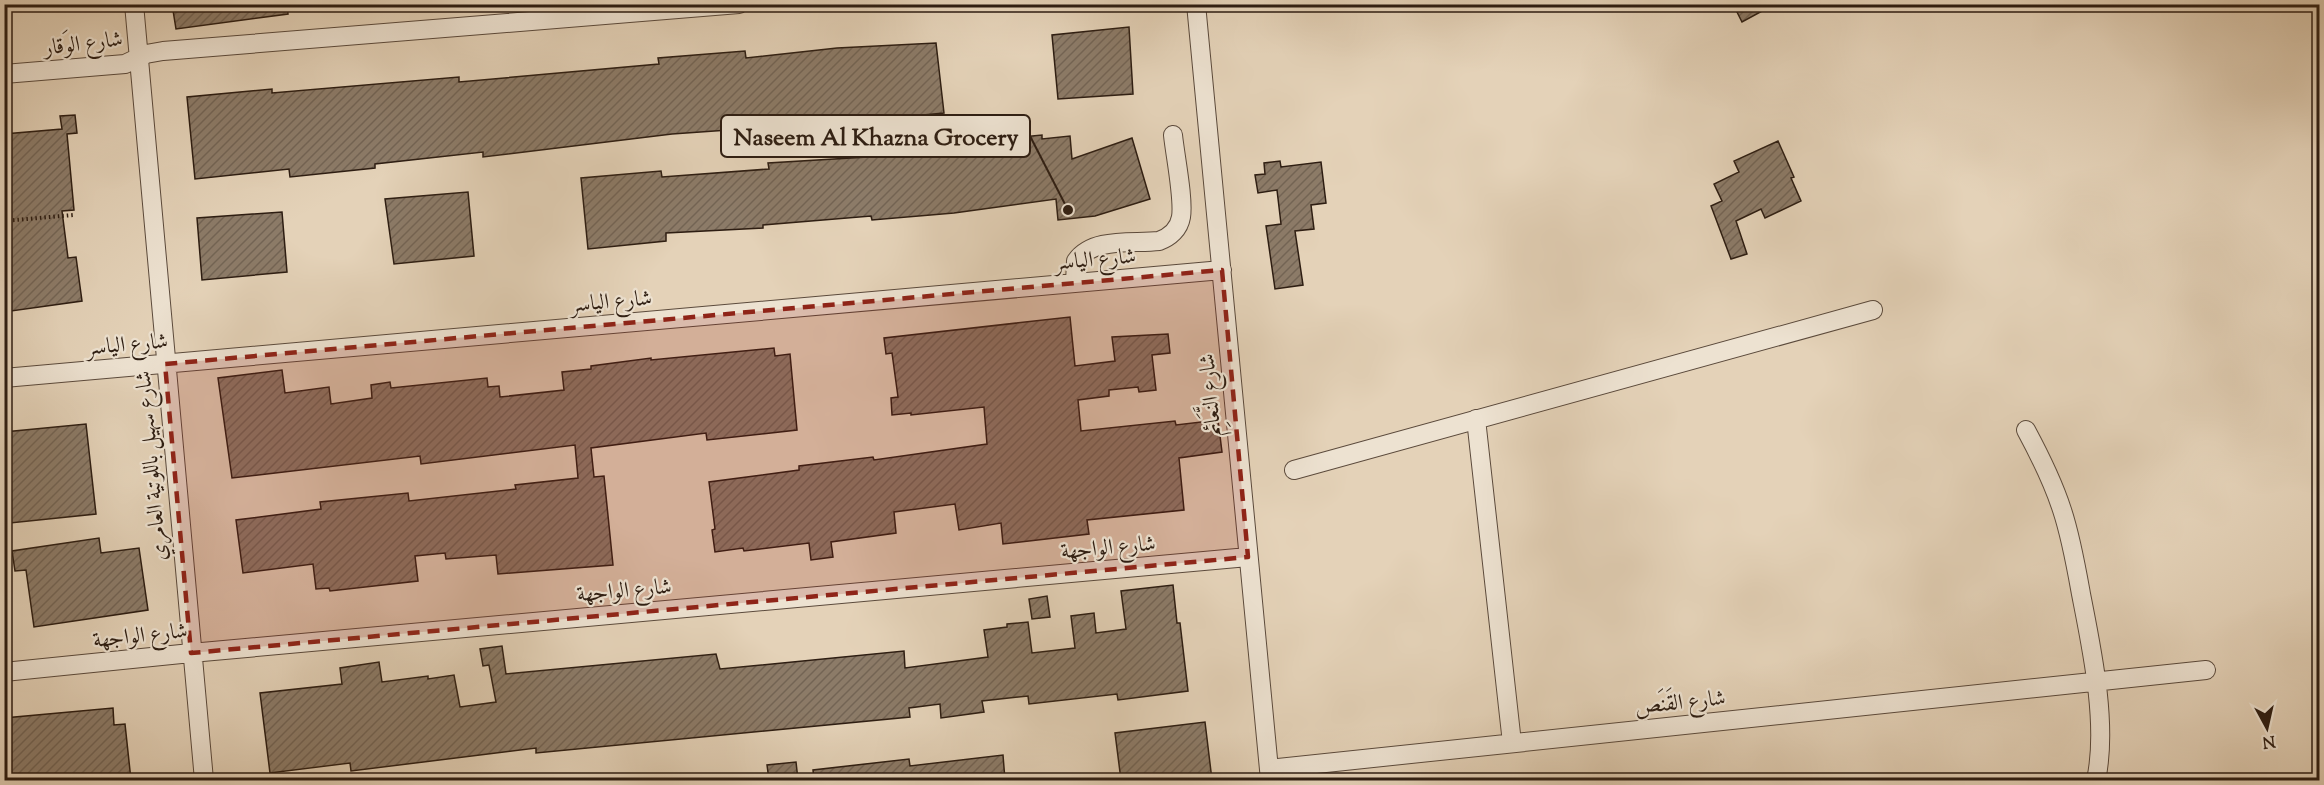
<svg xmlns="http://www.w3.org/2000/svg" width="2324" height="785" viewBox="0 0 2324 785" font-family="'Sorts Mill Goudy',Amiri,serif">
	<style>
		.building { fill: url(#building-hatch); stroke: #2d1d12; stroke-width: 1.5 }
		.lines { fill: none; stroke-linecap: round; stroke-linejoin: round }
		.minor-casing { stroke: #5b4a3c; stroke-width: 20 }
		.path { stroke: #2d1d12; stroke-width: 4; stroke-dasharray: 1.5 3; stroke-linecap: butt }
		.minor { stroke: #ede2d1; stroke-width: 18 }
		.marked { fill: #8f2418; fill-opacity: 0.2; stroke: #8f2418; stroke-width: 4.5; stroke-dasharray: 12 8; stroke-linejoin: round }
		.labels { text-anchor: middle; stroke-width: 4.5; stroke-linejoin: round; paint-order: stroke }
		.street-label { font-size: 22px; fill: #2d1d12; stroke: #ede2d1 }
		.leader { fill: none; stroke: #2d1d12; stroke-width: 2 }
		.callout-dot { fill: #2d1d12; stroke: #ede2d1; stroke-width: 2 }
		.callout { fill: #ede2d1; stroke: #2d1d12; stroke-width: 2 }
		.callout-label { font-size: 24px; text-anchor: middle; font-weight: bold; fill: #2d1d12 }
	</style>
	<defs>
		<pattern id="building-hatch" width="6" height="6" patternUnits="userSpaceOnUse" patternTransform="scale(1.5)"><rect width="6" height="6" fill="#8c7b68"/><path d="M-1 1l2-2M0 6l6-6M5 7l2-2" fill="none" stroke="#736454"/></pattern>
	</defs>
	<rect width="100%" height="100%" fill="#e4d2b8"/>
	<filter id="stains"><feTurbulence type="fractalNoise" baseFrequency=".00333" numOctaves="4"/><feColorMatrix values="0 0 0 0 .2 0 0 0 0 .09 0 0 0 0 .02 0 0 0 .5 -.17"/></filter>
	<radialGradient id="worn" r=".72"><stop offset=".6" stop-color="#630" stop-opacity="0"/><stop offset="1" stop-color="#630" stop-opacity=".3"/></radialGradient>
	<!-- building -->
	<path class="building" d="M172,4H287L288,14L176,29Z
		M1733,4H1775L1742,22Z
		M1129,27L1133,94L1058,99L1052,35Z
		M936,43L944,113L860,121L859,117L770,128V127L672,134L483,157V152L375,164V168L290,177L289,169L195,179L187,97L272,89V93L459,77V82L659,64L658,58L745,51L746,58L837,48Z
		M75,115L77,133L67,134L74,210L62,211L68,258L76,257L82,301L4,312V134L62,129L60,116Z
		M1042,135V139L1070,136L1072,159L1132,138L1150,199L1095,216L1058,220L1056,199L954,213L872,220L871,216L763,225V228L666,233V241L588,249L581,178L661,171L662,177L769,169L768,163L867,157L866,149L950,144Z
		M1778,141L1794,177L1791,178L1801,201L1765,218L1761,209L1736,221L1747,254L1731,259L1711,206L1722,201L1714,184L1739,172L1734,161Z
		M1280,161L1281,167L1321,162L1326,203L1311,205L1314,229L1295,231L1303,285L1275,289L1266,226L1281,224L1277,190L1258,193L1255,175L1265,174L1264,163Z
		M468,192L474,256L394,264L385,199Z
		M282,212L287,272L202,280L197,218Z
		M1070,317L1075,366L1115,361L1112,337L1168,334L1170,353L1152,355L1156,390L1139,392L1138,387L1109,390V396L1078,400L1081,431L1175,421L1176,425L1218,420L1222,452L1179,458L1184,510L1087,520L1089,534L1003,544L1001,523L959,530L955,504L894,512L896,533L831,542L833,557L811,560L809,543L744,551L743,548L715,552L712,530L715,529L709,482L799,470V466L873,457L874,460L987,444L984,407L911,415V413L892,415L891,398L898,397L892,353L886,354L884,338Z
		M774,348L775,356L790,354L797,430L707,440L706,433L591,448L594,477L604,476L613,565L498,574L496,555L446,559L445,553L415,556L418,581L330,591L329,588L316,589L313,564L243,573L236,520L321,509L320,502L408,493L409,501L516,489L515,485L578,478L575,445L421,464L420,456L232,478L218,378L282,370L285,393L329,387L331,404L372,398L371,385L390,382L391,388L487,378L488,387L499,386L500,397L564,390L562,372L591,369V366L651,358V360Z
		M86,424L96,514L10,523L4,473V432Z
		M99,538L101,553L139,548L148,610L34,627L26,570L15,571L12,551Z
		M1173,585L1177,623H1180L1188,691L1118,700L1117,694L1029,704L1028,696L982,701L984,712L941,718L940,704L909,708L910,717L536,753V748L351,771L350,763L270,773L260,693L342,684L340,668L379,662L382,682L428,676V679L454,675L460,707L496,702L489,665L483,666L480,649L502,646L506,674L716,654L720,669L904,651L905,668L988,657L984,630L1007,627V624L1028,622L1032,653L1075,648L1071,616L1094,613L1096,633L1126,629L1121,591Z
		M1047,596L1050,617L1032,619L1029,599Z
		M113,708L114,725L125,724L131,780H4V718Z
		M1205,722L1212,780H1121L1115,733Z
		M1003,755L1005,780H814L813,770L909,759L910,766Z
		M796,762L798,780H769L767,765Z"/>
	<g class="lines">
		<!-- minor casing -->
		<g class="minor-casing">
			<path id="minor" d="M134,4L204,780
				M1196,4L1270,780
				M4,74L125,64L146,54L163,51L739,4
				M1075,283L1076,261C1093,237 1132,244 1159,241C1170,237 1179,229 1181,217C1184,199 1175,155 1173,135
				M4,378L1222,270
				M1476,419L1512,743
				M2026,430C2040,456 2053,482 2062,510C2071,537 2076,566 2081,594C2092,650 2108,725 2096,780
				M1294,470L1873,310
				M4,672L191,653L1248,557
				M1269,769L2206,670"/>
		</g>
		<!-- path -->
		<path class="path" d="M4,221L73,215"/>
		<!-- minor -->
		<use href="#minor" class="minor"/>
	</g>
	<!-- marked area -->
	<path class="marked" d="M1222,270L1248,557L191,653L165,364Z"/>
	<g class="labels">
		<!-- street labels -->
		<g class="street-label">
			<text transform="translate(83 42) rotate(-7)" y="8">شارع الوَقار</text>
			<text transform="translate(1095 258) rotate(-5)" y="8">شارع الياسر</text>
			<text transform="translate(611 300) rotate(-5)" y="8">شارع الياسر</text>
			<text transform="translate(127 343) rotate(-5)" y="8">شارع الياسر</text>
			<text transform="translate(1209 395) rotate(-95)" y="8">شارع النَّعَائِم</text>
			<text transform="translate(150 466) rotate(-95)" y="8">شارع سهيل باللوتية العامري</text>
			<text transform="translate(1108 546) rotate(-5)" y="8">شارع الواجهة</text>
			<text transform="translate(624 589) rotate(-5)" y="8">شارع الواجهة</text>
			<text transform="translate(140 634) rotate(-6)" y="8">شارع الواجهة</text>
			<text transform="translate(1680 701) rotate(-6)" y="8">شارع القَنَص</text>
		</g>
	</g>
	<!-- callouts -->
	<path class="leader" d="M1068 210L1030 136"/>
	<circle class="callout-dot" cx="1068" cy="210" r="6"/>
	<rect class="callout" x="721" y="115" width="309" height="42" rx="6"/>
	<g class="callout-label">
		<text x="876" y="145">Naseem Al Khazna Grocery</text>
	</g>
	<!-- margin -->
	<rect width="2324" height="785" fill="none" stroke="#e4d2b8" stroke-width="24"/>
	<rect x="6" y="6" width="2312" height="773" fill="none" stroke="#2d1d12" stroke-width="3"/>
	<rect x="12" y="12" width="2300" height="761" fill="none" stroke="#2d1d12" stroke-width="1.5"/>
	<!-- north arrow -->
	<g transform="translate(2267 728) rotate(172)" stroke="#ede2d1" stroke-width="4.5" paint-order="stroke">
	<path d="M0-4.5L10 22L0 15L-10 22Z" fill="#2d1d12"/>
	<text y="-9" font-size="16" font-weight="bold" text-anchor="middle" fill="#2d1d12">N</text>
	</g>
	<rect width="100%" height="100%" filter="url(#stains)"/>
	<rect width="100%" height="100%" fill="url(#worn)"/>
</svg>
